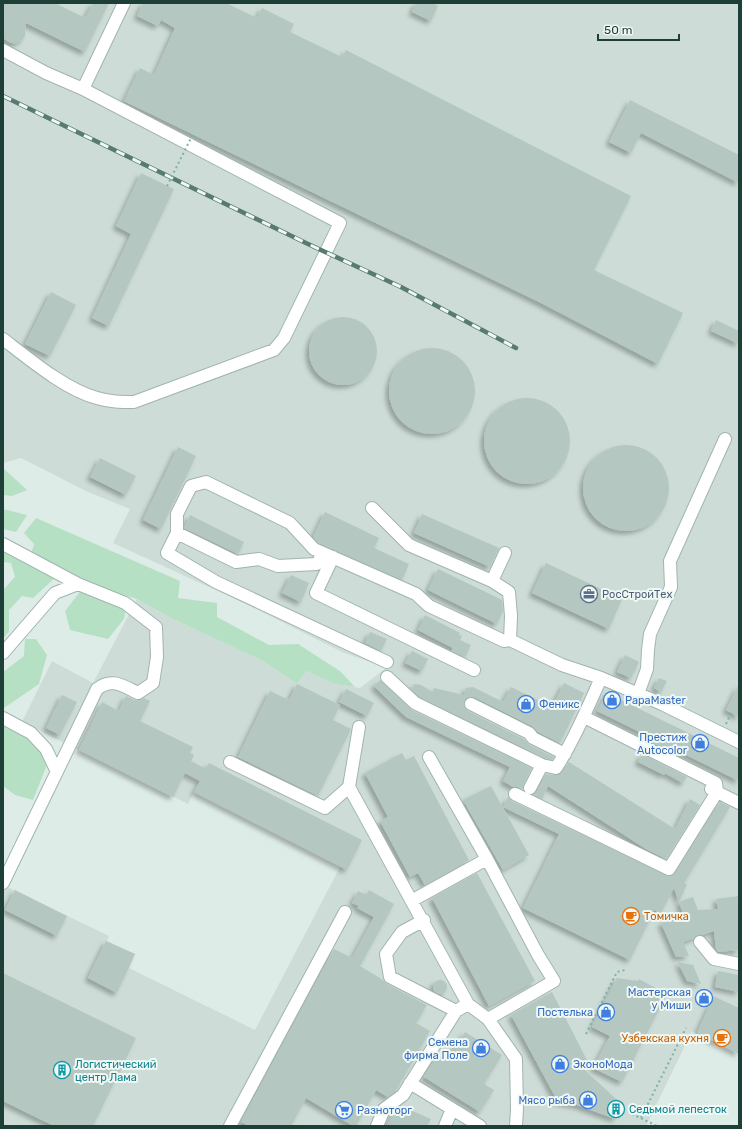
<svg xmlns="http://www.w3.org/2000/svg" width="742" height="1129" viewBox="0 0 742 1129" font-family="Rubik,sans-serif">
	<style>
		.built { fill: #cddcd6 }
		.green { fill: #b5e0c4 }
		.building { fill: #b4c7c0; filter: url(#shadow) }
		.lines { fill: none; stroke-linecap: round; stroke-linejoin: round }
		.minor-casing { stroke: #a1b4af; stroke-width: 14 }
		.path { stroke: #7bb3a7; stroke-width: 2; stroke-dasharray: 2 3; stroke-linecap: butt }
		.minor { stroke: #fff; stroke-width: 12 }
		.rail-casing { stroke: #587a73; stroke-width: 4.5 }
		.rail { stroke: #eff8f4; stroke-width: 3; stroke-dasharray: 9; stroke-linecap: butt }
		.path-bridge { stroke: #7bb3a7; stroke-width: 2; stroke-dasharray: 2 3; stroke-linecap: butt }
		.labels { text-anchor: middle; stroke-width: 4; stroke-linejoin: round; paint-order: stroke }
		.service-label { font-size: 11px; fill: #4e5e75; stroke: #eff8f4; text-anchor: start }
		.shop-label { font-size: 11px; fill: #366cbe; stroke: #eff8f4; text-anchor: end }
		.food-label { font-size: 11px; fill: #c56008; stroke: #eff8f4; text-anchor: start }
		.culture-label { font-size: 11px; fill: #0d838f; stroke: #eff8f4; text-anchor: start }
	</style>
	<defs>
		<filter id="shadow"><feDropShadow dx="-3.5" dy="3.5" stdDeviation="2" flood-color="#0004"/></filter>
	</defs>
	<rect width="100%" height="100%" fill="#deece7"/>
	<!-- built -->
	<path class="built" d="M3,3H739V1054L692,1031L646,1126H3V885L109,936L107,941L135,954L129,968L255,1030L340,867L194,792L188,804L22,722L52,661L93,683L137,599L173,619L263,661L297,684L306,671L335,684L360,688L386,668L342,652L246,604L113,543L130,509L88,492L21,458L3,463Z"/>
	<!-- green -->
	<path class="green" d="M3,468L27,490L12,496L3,495Z
		M3,509L27,515L16,532L3,529Z
		M36,518L180,581L178,598L217,603V617L269,645L298,644L340,671L355,687L335,684L306,671L297,684L263,661L173,619L137,599L86,583L31,554L34,544L24,533Z
		M3,551L56,577L33,598L22,596L9,610V631L3,639V590L15,577L11,563L3,562Z
		M83,588L126,608L124,619L108,639L70,630L65,611Z
		M25,639H36L47,655L39,684L4,708H3V672L24,656Z
		M3,723L27,735L48,762L33,800L15,795L3,786Z"/>
	<!-- building -->
	<path class="building" d="M3,3H55L85,18L93,3H109L85,52L26,23L25,36L22,40L15,44L9,42L3,38Z
		M143,3H226L257,18L262,8L294,24L290,32L342,57L346,50L631,196L594,270L683,313L658,364L541,303L124,101L140,68L154,75L175,28L161,20L158,26L137,16Z
		M416,3H433L438,6L431,21L412,12Z
		M630,100L739,155V183L641,133L631,153L609,142Z
		M141,173L174,189L109,326L92,318L131,234L116,226Z
		M51,292L76,305L50,356L25,344Z
		M309 351a34 34 0 1 1 68 0a34 34 0 1 1-68 0Z
		M716,320L739,331V344L711,331Z
		M389 391a43 43 0 1 1 86 0a43 43 0 1 1-86 0Z
		M484 441a43 43 0 1 1 86 0a43 43 0 1 1-86 0Z
		M583 488a43 43 0 1 1 86 0a43 43 0 1 1-86 0Z
		M178,447L196,456L161,529L143,520Z
		M100,458L136,476L126,495L90,477Z
		M325,512L379,538L374,548L409,564L402,580L318,543L313,537Z
		M422,514L499,548L490,567L414,533Z
		M190,515L244,542L238,554L184,528Z
		M546,563L622,599L609,629L532,593Z
		M438,569L502,600L503,611L497,624L428,590Z
		M291,575L309,583L301,602L282,593Z
		M425,615L460,633L459,635L462,636L460,640L471,645L465,657L451,651L453,648L418,630Z
		M370,632L387,639L381,651L365,643Z
		M412,651L428,659L422,671L405,663Z
		M625,655L639,662L631,678L617,672Z
		M659,678L667,681L661,692L654,688Z
		M380,680L412,710L532,768L523,785V789L518,787H513L503,781L510,767L406,717L374,686Z
		M564,683L584,693L560,743L538,732L532,726L474,697L467,698L465,700L464,704L465,708L468,711L524,739L530,745L554,757L552,760L544,758L419,697L411,690L414,684L421,685L433,692L434,688L464,695L466,688L473,687L503,702L511,687L552,707Z
		M297,684L340,705L333,720L351,729L318,796L238,757L270,691L289,700Z
		M739,684V717L726,710Z
		M346,689L374,703L367,716L339,702Z
		M607,693L739,758V781L676,750L674,754L648,741L650,737L597,711Z
		M62,695L77,702L60,735L46,728Z
		M126,696L135,700H139L144,698L150,701L140,721L193,747L190,753L194,755L191,761L206,769L209,763L362,840L347,870L194,792L200,781L185,773L173,797L79,750L102,702L119,711Z
		M402,753L406,760L414,756L469,860L425,885L418,873L410,877L380,821L388,817L365,773Z
		M642,754L687,777L683,783L665,773L664,775L638,762Z
		M569,762L675,829L690,799L700,805L666,859L646,849L548,786L542,799L533,795L537,791L546,774L554,775H559Z
		M491,786L529,855L503,870L463,800Z
		M508,797L512,801L669,876L675,873L720,802L730,807L684,883L687,884L679,902L674,888L659,917L655,909L630,960L523,908L559,834L503,807Z
		M477,873L535,981L489,1006L432,898Z
		M15,890L67,916L57,936L5,910Z
		M369,890L394,904L360,966L383,980L387,984L427,1005L416,1023L430,1031L395,1092L388,1097L376,1090L356,1126H353L306,1098L291,1126H249L241,1122L334,949L352,958L374,917L357,908L359,906L352,903L358,891L366,895Z
		M739,896V950L718,952L716,949L714,931L702,935H698L694,938L683,942L689,956L676,957L661,923L683,914L679,902L693,897L698,910L718,909L716,899Z
		M106,941L135,954L117,993L88,978Z
		M678,962L693,965L701,984L687,981Z
		M718,971L739,975V992L715,987Z
		M3,973L136,1038L93,1126H54L3,1101Z
		M617,978L638,981L639,979L667,994L622,1082L593,1068L610,1036L592,1027Z
		M433 987a7 7 0 1 1 14 0a7 7 0 1 1-14 0Z
		M552,992L590,1066L572,1058L616,1099L624,1103L615,1119L577,1105L558,1102L511,1015Z
		M713,996L739,1008V1054L697,1033L710,1004L711,1006Z
		M465,1032L502,1055L484,1084L494,1090L480,1112L424,1077L438,1055L447,1061Z
		M401,1106L431,1119L427,1126H387L394,1111Z"/>
	<g class="lines">
		<!-- minor casing -->
		<g class="minor-casing">
			<path id="minor" d="M3,50L46,73L83,89L340,223L284,338L274,350L134,402C121,402 110,402 97,398C66,390 29,359 3,339
				M83,89L124,3
				M372,508L409,545L492,581L509,592L511,616L510,640
				M177,533L236,562L259,559L278,566L317,564L323,553
				M3,544L78,584
				M333,557L316,593L474,670
				M492,581L505,553
				M3,653L55,593L78,584L125,603L156,627L157,657L153,683L138,693C123,686 112,677 97,689L3,883
				M387,662L216,582L167,553L177,533V514L191,486L206,482L290,523L314,549L416,594L429,606L504,641L510,640L562,665L601,678L662,704L739,742
				M387,677L415,703L542,765L556,768C574,740 587,709 601,678
				M638,694L647,669L648,650L650,634L671,587L670,561L725,439
				M471,704L529,733L533,738L565,754
				M3,718L31,733L46,749L57,772
				M359,727L349,787L468,1004L488,1019L516,1059L517,1109L516,1126
				M429,757L487,859L538,955L554,981L488,1019
				M230,762L325,808L349,787
				M530,788L542,765
				M711,789L739,803
				M515,794L669,869L717,792L716,783L584,717
				M413,900L487,859
				M424,920L402,932L386,954L390,977L456,1011
				M700,942L714,959L739,964
				M410,1083L480,1126
				M230,1126L345,912
				M377,1126L384,1109L403,1095L456,1011L468,1004
				M445,1126L452,1109"/>
		</g>
		<!-- path -->
		<path class="path" d="M726,724L731,713
			M586,1034L617,972L625,970
			M632,1114L657,1126
			M641,1118L686,1028"/>
		<!-- minor -->
		<use href="#minor" class="minor"/>
		<!-- rail casing -->
		<g class="rail-casing">
			<path id="rail" d="M3,96L308,244L401,287L516,348"/>
		</g>
		<!-- rail -->
		<use href="#rail" class="rail"/>
		<!-- path-bridge -->
		<path class="path-bridge" d="M167,186L193,134"/>
	</g>
	<!-- icons -->
	<defs>
		<g id="office-ring" transform="scale(0.9)"><circle r="9.5" fill="#eff8f4" stroke="#5c6f8a" stroke-width="1.5"/><path d="M-6-3h4V-5.5h4V-3h4V5H-6ZM-1-4.5V-3h2v-1.5ZM-6 0V1H6V0Z" fill="#5c6f8a"/></g>
		<g id="shop-ring" transform="scale(0.9)"><circle r="9.5" fill="#eff8f4" stroke="#3f7fe0" stroke-width="1.5"/><path d="M-5-2.5h2.3a2.7 3.5 0 0 1 5.4 0H5L5.5 6h-11ZM-1.5-2.5h3a1.5 2.3 0 0 0-3 0Z" fill="#3f7fe0"/></g>
		<g id="cafe-ring" transform="scale(0.9)"><circle r="9.5" fill="#eff8f4" stroke="#e8710a" stroke-width="1.5"/><path d="M-5.5-4.5H6V0H3Q3 3.5 0 3.5H-2.5Q-5.5 3.5-5.5 0ZM3-3.2v2h1.7v-2ZM-6 4.5H4V6H-6Z" fill="#e8710a"/></g>
		<g id="building-ring" transform="scale(0.9)"><circle r="9.5" fill="#eff8f4" stroke="#0f9aa8" stroke-width="1.5"/><path d="M-4-6H4V6H1V3H-1V6H-4ZM-2.5-4.3h1.7v1.8h-1.7ZM.8-4.3h1.7v1.8H.8ZM-2.5-1h1.7V.8h-1.7ZM.8-1h1.7V.8H.8Z" fill="#0f9aa8"/></g>
		<g id="supermarket-ring" transform="scale(0.9)"><circle r="9.5" fill="#eff8f4" stroke="#3f7fe0" stroke-width="1.5"/><path d="M-6-5.5h2.5l.6 2H6L4.5 2H-2.5L-4.4-4H-6ZM-1.5 3.2a1.3 1.3 0 1 0 .1 0ZM3 3.2a1.3 1.3 0 1 0 .1 0Z" fill="#3f7fe0"/></g>
	</defs>
	<g fill-rule="evenodd">
		<use href="#office-ring" x="589" y="594"/>
		<use href="#shop-ring" x="612" y="700"/>
		<use href="#shop-ring" x="526" y="704"/>
		<use href="#shop-ring" x="700" y="743"/>
		<use href="#cafe-ring" x="631" y="916"/>
		<use href="#shop-ring" x="704" y="998"/>
		<use href="#shop-ring" x="606" y="1012"/>
		<use href="#cafe-ring" x="722" y="1038"/>
		<use href="#shop-ring" x="481" y="1048"/>
		<use href="#shop-ring" x="560" y="1064"/>
		<use href="#building-ring" x="62" y="1070"/>
		<use href="#shop-ring" x="588" y="1100"/>
		<use href="#building-ring" x="616" y="1109"/>
		<use href="#supermarket-ring" x="344" y="1110"/>
	</g>
	<g class="labels">
		<!-- service labels -->
		<g class="service-label">
			<text x="602" y="598">РосСтройТех</text>
		</g>
		<!-- shop labels -->
		<g class="shop-label">
			<text x="625" y="704" text-anchor="start">PapaMaster</text>
			<text x="539" y="708" text-anchor="start">Феникс</text>
			<text x="687" y="741">Престиж<tspan x="687" dy="13">Autocolor</tspan></text>
			<text x="691" y="996">Мастерская<tspan x="691" dy="13">у Миши</tspan></text>
			<text x="593" y="1016">Постелька</text>
			<text x="468" y="1046">Семена<tspan x="468" dy="13">фирма Поле</tspan></text>
			<text x="573" y="1068" text-anchor="start">ЭконоМода</text>
			<text x="575" y="1104">Мясо рыба</text>
			<text x="357" y="1114" text-anchor="start">Разноторг</text>
		</g>
		<!-- food labels -->
		<g class="food-label">
			<text x="644" y="920">Томичка</text>
			<text x="709" y="1042" text-anchor="end">Узбекская кухня</text>
		</g>
		<!-- culture labels -->
		<g class="culture-label">
			<text x="75" y="1068">Логистический<tspan x="75" dy="13">центр Лама</tspan></text>
			<text x="629" y="1113">Седьмой лепесток</text>
		</g>
	</g>
	<!-- border -->
	<rect width="742" height="1129" fill="none" stroke="#1e3e38" stroke-width="8"/>
	<!-- scale -->
	<path d="M598 34v6h81v-6" fill="none" stroke="#1e3e38" stroke-width="2"/>
	<text x="604" y="34" font-size="12" fill="#1e3e38" stroke="#eff8f4" stroke-width="3" paint-order="stroke">50 m</text>
</svg>
